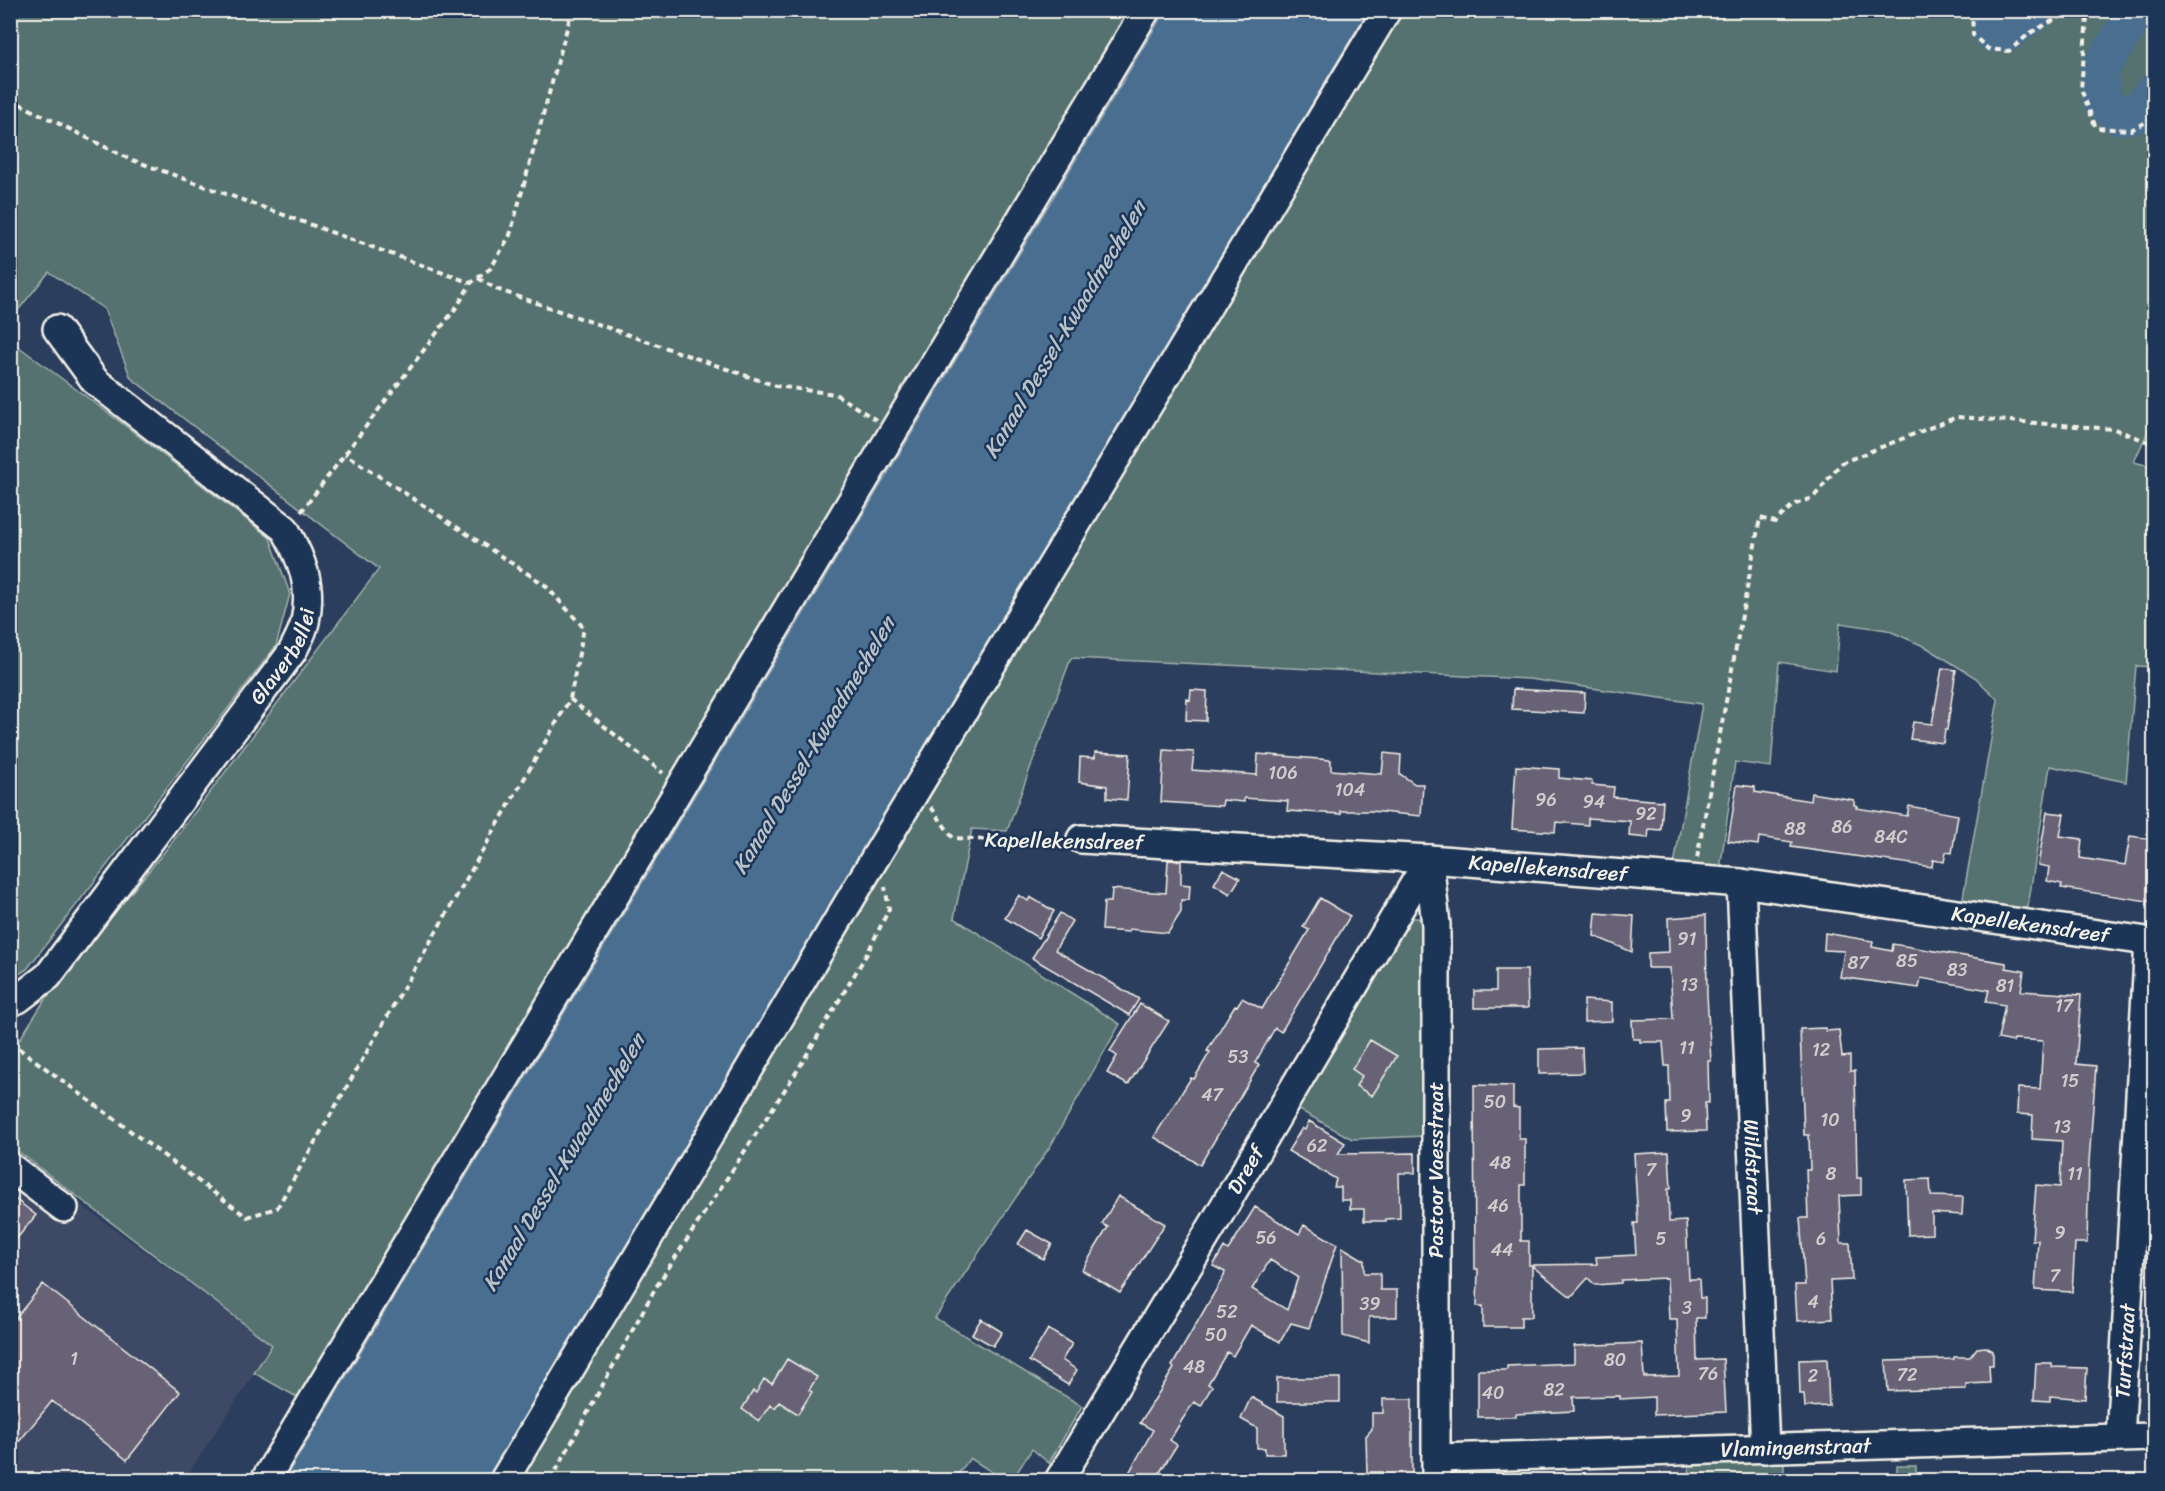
<svg xmlns="http://www.w3.org/2000/svg" width="2165" height="1491" viewBox="0 0 2165 1491" font-family="Sriracha,sans-serif">
	<style>
		.built { fill: #3e4965 }
		.green { fill: #557270; stroke: #a4b2ac; stroke-width: 1.5 }
		.water { fill: #496e90; stroke: #8da2b3; stroke-width: 1.5 }
		.lines { fill: none; stroke-linecap: round; stroke-linejoin: round }
		.river { stroke: #496e90; stroke-width: 38 }
		.building { fill: #686277; stroke: #f4f1e8; stroke-width: 1.5; fill-rule: evenodd }
		.minor-casing { stroke: #f4f1e8; stroke-width: 32 }
		.path { stroke: #f4f1e8; stroke-width: 4; stroke-dasharray: 6 4.5; stroke-linecap: butt }
		.minor { stroke: #1d3557; stroke-width: 27 }
		.labels { text-anchor: middle; stroke-width: 5; stroke-linejoin: round; paint-order: stroke }
		.number-label { font-size: 18px; fill: #d1cdcc }
		.street-label { font-size: 21px; fill: #f4f1e8; stroke: #1d3557 }
		.water-label { font-size: 22px; font-style: italic; fill: #b8c3c9; stroke: #1d3557 }
	</style>
	<rect width="100%" height="100%" fill="#2c3e5d"/>
	<filter id="ink" filterUnits="userSpaceOnUse"><feTurbulence type="fractalNoise" baseFrequency=".0167" numOctaves="2"/><feDisplacementMap in="SourceGraphic" scale="12" xChannelSelector="R" yChannelSelector="G"/><feConvolveMatrix kernelMatrix="1 2 1 2 8 2 1 2 1" color-interpolation-filters="sRGB"/></filter>
	<g filter="url(#ink)">
		<!-- built -->
		<path class="built" d="M10,1153L273,1345L184,1480H11Z
			M1687,1467V1480H1470V1477Z"/>
		<!-- green -->
		<path class="green" d="M11,11H1129L304,1401L254,1373L272,1345L11,1146V1053L48,995L173,841L379,569L131,378L104,309L49,272L11,319Z
			M1401,11H2154V418L2134,462L2154,467V667L2136,666L2126,782L2050,766L2027,913L1962,903L1998,700L1976,678L1926,647L1887,630L1840,623L1836,671L1779,662L1771,767L1735,762L1720,870L1674,865L1702,704L1529,679L1071,658L1007,831L972,829L954,918L1120,1024L1051,1145L935,1318L1082,1406L1049,1463L1032,1449L1012,1480H1004L970,1458L954,1480H520Z
			M11,341L123,424L270,538L290,594L276,646L27,969L11,979Z
			M1407,917L1423,919L1425,1136L1352,1139L1294,1107Z
			M1784,1461V1480H1690L1689,1465Z
			M1897,1466H1916V1480H1897Z"/>
		<!-- water -->
		<path class="water" d="M1165,11H1368L487,1480H284Z"/>
		<g class="lines">
			<!-- river -->
			<path class="river" d="M1991,10L1993,33H2007L2037,10
				M2128,10L2130,13L2126,29L2099,70L2102,100L2120,116L2136,114L2154,92"/>
		</g>
		<!-- building -->
		<path class="building" d="M1942,668L1956,670L1947,730H1945L1943,743L1910,739L1913,722L1932,724Z
			M1513,689L1585,693L1584,713L1512,709Z
			M1191,690L1207,691L1206,721L1186,720L1187,699L1190,700Z
			M1164,750L1194,752L1192,770L1257,775L1258,754L1331,760V770L1382,774L1384,753L1401,755L1400,774L1415,784H1423L1421,816L1370,811H1341V814L1287,811L1288,801L1244,798V802L1223,800L1222,806L1161,802Z
			M1095,752L1130,754L1127,800L1107,798V786L1079,782L1080,757L1095,758Z
			M1516,766L1559,769V778L1592,781V785L1614,787L1613,797L1663,801L1661,830L1649,829L1648,838L1629,836L1630,821L1588,818V825L1556,822L1555,832L1512,829Z
			M1737,785L1755,787V792L1810,801L1811,793L1854,800V805L1857,806L1856,808L1907,816L1909,806L1958,815L1952,853L1946,852L1944,862L1933,860L1932,867L1791,847L1792,842L1759,837L1758,845L1728,841Z
			M2047,812L2064,814L2060,836L2082,839L2080,858L2125,865L2130,836L2152,839L2150,848H2154V902L2061,888L2062,884L2047,881L2049,867L2038,865Z
			M1168,860L1181,861V884L1190,885L1189,900H1181V912L1168,933L1129,929V932L1102,930L1104,902H1111L1112,889L1166,893Z
			M1223,869L1240,878L1230,894L1214,884Z
			M1019,895L1028,901L1030,897L1054,911L1038,938L1005,918Z
			M1320,898L1350,916L1281,1032L1275,1028L1255,1063L1259,1065L1200,1165L1154,1137L1191,1078L1194,1079L1210,1052L1207,1051L1235,1005L1237,1006L1242,998L1262,1009L1309,930L1303,927Z
			M1060,913L1072,921L1055,950L1139,999L1129,1015L1032,958Z
			M1596,913L1634,916L1632,952L1594,936Z
			M1706,915L1707,995L1711,1061H1708L1709,1103H1705L1706,1131L1667,1132L1666,1103H1670L1669,1066H1665L1663,1042H1640V1039H1633L1632,1020L1673,1019L1670,968H1648V953L1669,952L1668,918Z
			M1825,933L1873,941L1872,947L1892,951L1893,944L2006,963V968L2024,971L2021,991L2081,995L2076,1064L2096,1066L2089,1162L2087,1243H2075L2072,1292L2035,1290L2038,1240H2032L2036,1185L2060,1187L2062,1141L2032,1139L2033,1115L2017,1114L2018,1088L2040,1089L2043,1041L2014,1039L2013,1042L1998,1039L2005,1005L1986,1002L1989,990L1921,978L1919,988L1840,977L1844,951L1824,950Z
			M1496,970H1527L1528,1008H1474V991H1496Z
			M1584,1000L1612,1002V1021L1584,1022Z
			M1140,1004L1169,1021L1128,1085L1107,1073L1117,1056L1110,1051Z
			M1825,1028L1826,1031L1839,1030L1842,1057L1850,1056V1071H1855L1857,1178H1861V1195L1839,1196L1841,1243H1850L1852,1280L1830,1281L1832,1319L1797,1321L1795,1285H1805L1800,1218H1808L1806,1170H1810L1809,1135H1804L1800,1029Z
			M1370,1040L1397,1056L1372,1096L1356,1086L1362,1076L1352,1069Z
			M1582,1048L1583,1073L1539,1074V1049Z
			M1474,1085L1513,1086V1107L1519,1108V1139H1525V1185H1521V1241H1529V1265L1597,1264L1596,1257L1636,1255L1634,1223H1638L1634,1154L1669,1152L1671,1189H1668L1669,1222L1686,1221L1689,1279H1699L1700,1298H1705V1318H1696L1697,1360L1723,1359L1726,1412L1654,1415V1397L1620,1399V1396L1573,1397L1574,1411L1516,1414V1417H1478V1370H1507V1366L1574,1363V1346L1642,1343L1644,1377L1679,1376L1677,1319H1669L1667,1278L1621,1280V1283L1595,1285L1588,1278L1571,1297L1532,1266V1317H1521V1327H1483V1306H1477L1478,1269H1475Z
			M1309,1121L1345,1143L1338,1154L1415,1153V1173H1399L1400,1218L1386,1219V1221H1364V1209H1350V1200H1341V1187H1334L1336,1179L1288,1151L1302,1128L1305,1130Z
			M1930,1179L1931,1196L1963,1197L1962,1215L1932,1213V1234L1908,1235L1906,1180Z
			M10,1195L36,1215L10,1247Z
			M1118,1196L1165,1224L1120,1293L1082,1270L1108,1227L1102,1224Z
			M1255,1207L1299,1234L1304,1225L1337,1244L1309,1328L1291,1323L1280,1342L1251,1325L1233,1356L1227,1352L1208,1384L1212,1386L1201,1406L1194,1402L1182,1420L1170,1440L1177,1445L1155,1480H1125L1153,1430L1140,1423L1174,1368L1172,1366L1224,1276L1225,1272L1213,1266L1224,1247L1228,1250L1234,1241ZM1270,1260L1298,1277L1287,1310L1252,1289Z
			M1027,1230L1052,1244L1043,1259L1018,1244Z
			M1342,1247L1364,1260V1273H1380V1290H1397V1317H1369V1343L1343,1336Z
			M43,1284L180,1392L127,1460L52,1401L10,1453V1325Z
			M981,1319L1002,1332L993,1346L972,1334Z
			M1048,1329L1072,1344L1062,1360L1077,1370L1068,1385L1029,1361Z
			M1986,1347L1993,1351V1365H1989L1990,1383L1966,1384V1389L1888,1391L1886,1361L1954,1359V1357H1970L1977,1348Z
			M787,1359L817,1377L809,1390L812,1392L798,1414L779,1402L775,1408L770,1405L759,1421L742,1409L753,1391L756,1393L764,1379L772,1384Z
			M1827,1359L1829,1406L1805,1407L1804,1394H1800L1799,1360Z
			M2036,1363H2052V1367L2087,1368L2085,1399L2050,1396V1401L2034,1400Z
			M1277,1378H1340V1402H1277Z
			M1251,1397L1284,1416V1454H1265V1448H1257V1428L1241,1419Z
			M1383,1399H1412V1480H1382V1472H1367L1366,1436L1372,1429V1413H1383Z"/>
		<g class="lines">
			<!-- minor casing -->
			<g class="minor-casing">
				<g id="minor">
					<path id="s1" d="M1081,839L1429,859L1741,883L2154,942"/>
					<path d="M1429,859L1436,925V1480"/>
					<path id="s2" d="M1741,883L1765,1449"/>
					<path id="s3" d="M10,1002L18,999L48,976L292,652C297,642 303,632 305,622C313,585 302,560 285,529L95,381L57,329"/>
					<path d="M10,1167L64,1208"/>
					<path id="s4" d="M2120,1438L2149,941"/>
					<path id="s5" d="M1436,1458L2154,1437"/>
					<path d="M265,1480L1146,10"/>
					<path d="M504,1480L878,853L1387,10"/>
					<path id="s6" d="M1059,1480L1216,1220L1429,859"/>
				</g>
			</g>
			<!-- path -->
			<path class="path" d="M1972,10L1973,35L1988,49L2009,51L2030,33L2067,13L2087,17L2081,89L2096,128L2131,130L2154,118
				M10,99L127,158L471,283
				M478,278L496,289L776,386L835,394L876,420
				M301,512L458,305L471,283L491,268L510,235L572,10
				M570,699L663,773
				M931,807L953,838L1061,843
				M1697,858L1760,518L1775,522L1793,505L1813,498L1841,463L1957,417L2114,429L2154,444
				M10,1042L247,1217L277,1208L570,699L584,628L545,585L345,454
				M551,1480L656,1287L797,1071L868,952L889,909L885,887
				M1779,1480V1471"/>
			<!-- minor -->
			<use href="#minor" class="minor"/>
		</g>
	</g>
	<g class="labels">
		<!-- number labels -->
		<g class="number-label">
			<text x="1283" y="779">106</text>
			<text x="1350" y="796">104</text>
			<text x="1546" y="806">96</text>
			<text x="1594" y="808">94</text>
			<text x="1646" y="820">92</text>
			<text x="1842" y="833">86</text>
			<text x="1795" y="835">88</text>
			<text x="1891" y="843">84C</text>
			<text x="1687" y="945">91</text>
			<text x="1907" y="967">85</text>
			<text x="1858" y="969">87</text>
			<text x="1957" y="976">83</text>
			<text x="1689" y="991">13</text>
			<text x="2005" y="992">81</text>
			<text x="2064" y="1012">17</text>
			<text x="1687" y="1054">11</text>
			<text x="1821" y="1056">12</text>
			<text x="1238" y="1063">53</text>
			<text x="2070" y="1087">15</text>
			<text x="1212" y="1101">47</text>
			<text x="1495" y="1108">50</text>
			<text x="1686" y="1122">9</text>
			<text x="1830" y="1126">10</text>
			<text x="2062" y="1133">13</text>
			<text x="1317" y="1152">62</text>
			<text x="1500" y="1169">48</text>
			<text x="1651" y="1176">7</text>
			<text x="1831" y="1180">8</text>
			<text x="2075" y="1180">11</text>
			<text x="1498" y="1212">46</text>
			<text x="2060" y="1239">9</text>
			<text x="1266" y="1244">56</text>
			<text x="1661" y="1245">5</text>
			<text x="1821" y="1245">6</text>
			<text x="1502" y="1256">44</text>
			<text x="2055" y="1282">7</text>
			<text x="1813" y="1308">4</text>
			<text x="1370" y="1310">39</text>
			<text x="1687" y="1314">3</text>
			<text x="1227" y="1318">52</text>
			<text x="1216" y="1341">50</text>
			<text x="74" y="1365">1</text>
			<text x="1615" y="1366">80</text>
			<text x="1194" y="1373">48</text>
			<text x="1708" y="1380">76</text>
			<text x="1907" y="1381">72</text>
			<text x="1813" y="1382">2</text>
			<text x="1554" y="1396">82</text>
			<text x="1493" y="1399">40</text>
		</g>
		<!-- street labels -->
		<g class="street-label">
			<text dy="7" stroke="none"><textPath href="#s3" startOffset="444">Glaverbellei</textPath></text>
			<text transform="translate(1064 841) rotate(1)" y="7">Kapellekensdreef</text>
			<text dy="7" stroke="none"><textPath href="#s1" startOffset="468">Kapellekensdreef</textPath></text>
			<text dy="7" stroke="none"><textPath href="#s1" startOffset="954">Kapellekensdreef</textPath></text>
			<text dy="7" stroke="none"><textPath href="#s2" startOffset="284">Wildstraat</textPath></text>
			<text transform="translate(1436 1170) rotate(-90)" y="7">Pastoor Vaesstraat</text>
			<text dy="7" stroke="none"><textPath href="#s6" startOffset="362">Dreef</textPath></text>
			<text dy="7" stroke="none"><textPath href="#s4" startOffset="87">Turfstraat</textPath></text>
			<text dy="7" stroke="none"><textPath href="#s5" startOffset="360">Vlamingenstraat</textPath></text>
		</g>
		<!-- water labels -->
		<g class="water-label">
			<text transform="translate(1064 329) rotate(-59)" y="8">Kanaal Dessel-Kwaadmechelen</text>
			<text transform="translate(813 745) rotate(-59)" y="8">Kanaal Dessel-Kwaadmechelen</text>
			<text transform="translate(563 1162) rotate(-59)" y="8">Kanaal Dessel-Kwaadmechelen</text>
		</g>
	</g>
	<!-- margin -->
	<rect width="2165" height="1491" fill="none" stroke="#1d3557" stroke-width="36"/>
	<rect x="18" y="18" width="2129" height="1455" fill="none" stroke="#f4f1e8" stroke-width="2" filter="url(#ink)"/>
</svg>
